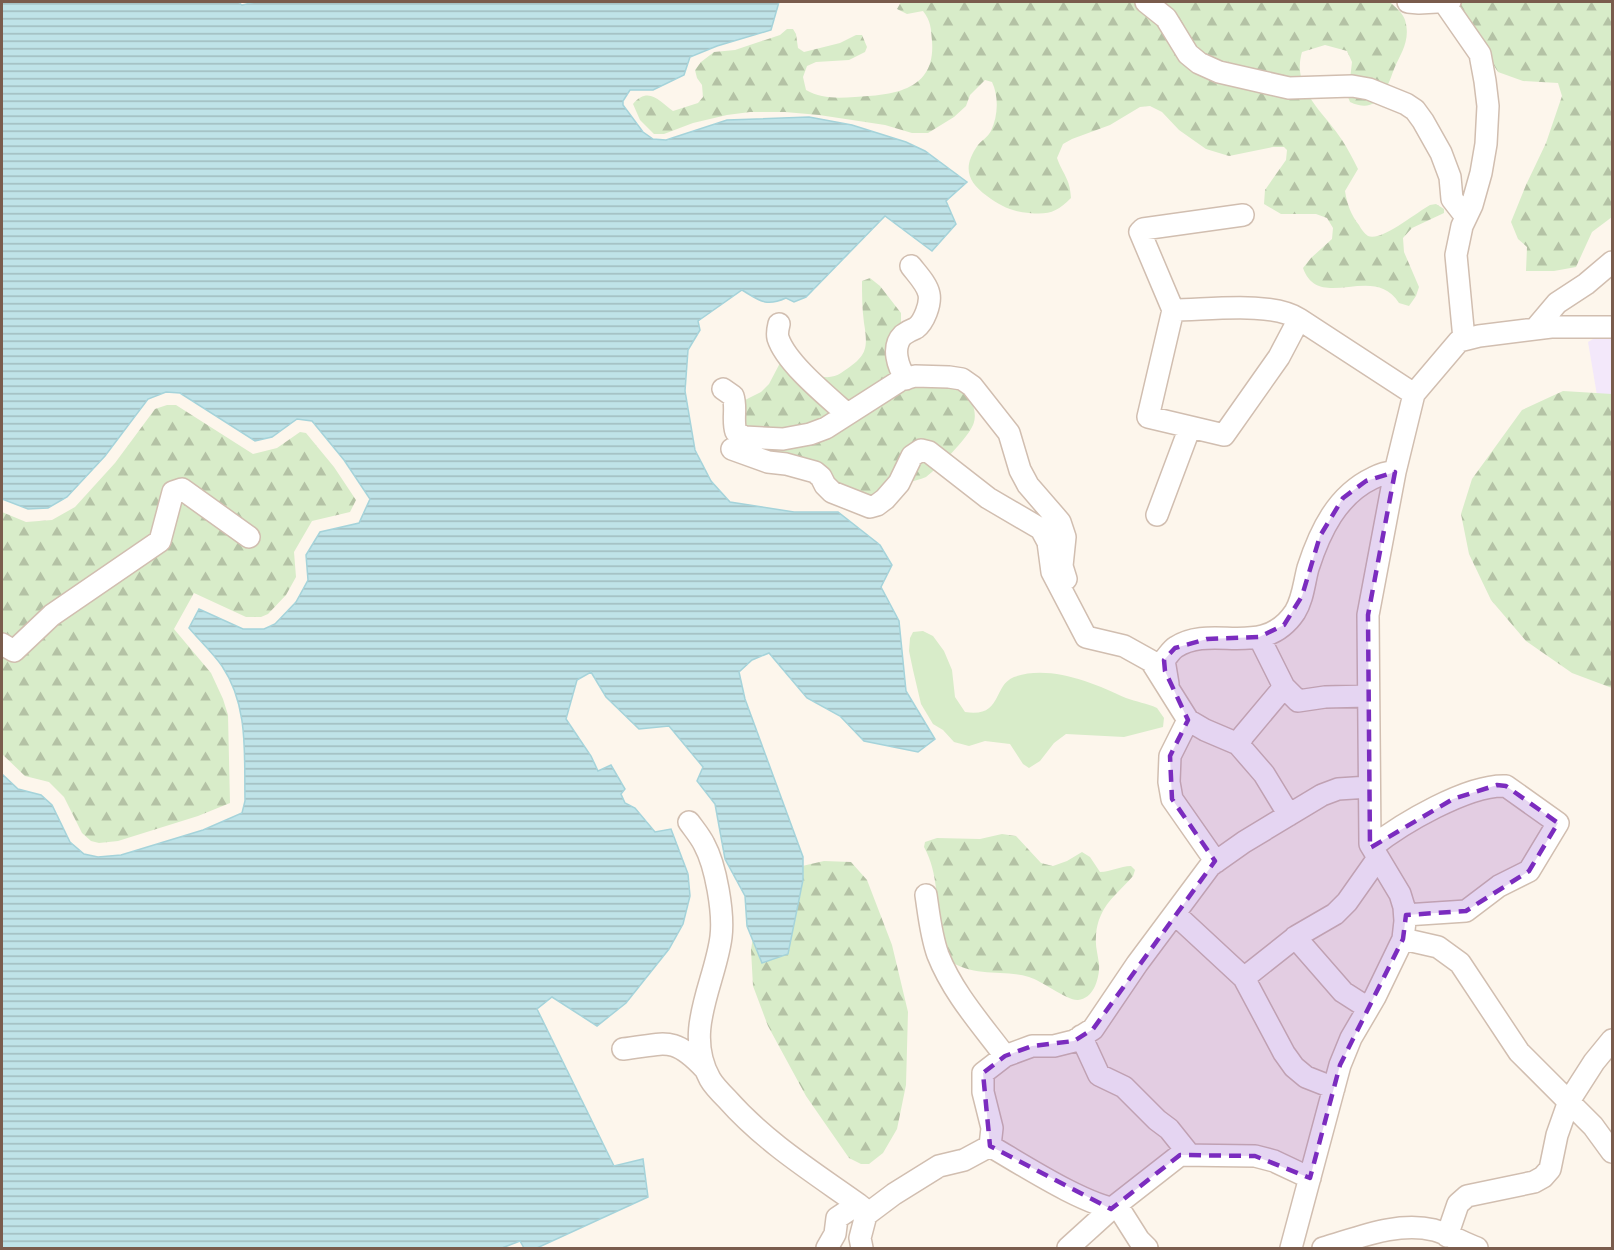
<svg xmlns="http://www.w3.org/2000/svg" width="1614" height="1250" viewBox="0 0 1614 1250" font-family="'DM Sans',sans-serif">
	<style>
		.education { fill: #f3e8fa }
		.grass { fill: #d8ecc9 }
		.forest { fill: url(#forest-firs) }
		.water { fill: url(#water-rules); stroke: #a5d3da; stroke-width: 1.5 }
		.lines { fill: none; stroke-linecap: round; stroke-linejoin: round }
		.minor-casing { stroke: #d1beb0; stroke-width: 24 }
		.minor { stroke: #fff; stroke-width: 21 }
		.marked { fill: #7b2cbf; fill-opacity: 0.2; stroke: #7b2cbf; stroke-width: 4.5; stroke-dasharray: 12 8; stroke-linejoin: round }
	</style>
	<defs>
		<pattern id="forest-firs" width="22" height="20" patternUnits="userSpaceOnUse" patternTransform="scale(1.5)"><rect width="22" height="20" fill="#d8ecc9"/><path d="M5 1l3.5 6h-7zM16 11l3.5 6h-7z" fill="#b4c2a5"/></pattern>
		<pattern id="water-rules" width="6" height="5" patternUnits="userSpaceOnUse" patternTransform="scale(1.5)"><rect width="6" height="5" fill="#bfe3e8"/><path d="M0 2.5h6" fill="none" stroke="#a0bbbe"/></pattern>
	</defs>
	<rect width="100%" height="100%" fill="#fdf6ec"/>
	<!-- education -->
	<path class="education" d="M1600,335H1612V484L1588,342Z"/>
	<!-- grass -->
	<path class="grass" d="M923,631L933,636L944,651L952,670L955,697L965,712C1003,718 992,686 1014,677C1049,664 1094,683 1126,698C1136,702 1147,703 1157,708L1164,718L1163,727L1124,737L1066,734L1054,743L1040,761L1029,768L1023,764L1010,744L985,741L969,746L954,742L943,730L933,724L921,704L913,670L909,651L910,638L913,632Z"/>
	<!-- forest -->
	<path class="forest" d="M901,2H1390C1395,7 1403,13 1405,20C1411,40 1401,53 1394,69C1386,91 1378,115 1350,102L1348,97L1352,62L1347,51L1325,45L1302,52C1291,89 1324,112 1342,140C1348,149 1353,159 1358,169L1345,191C1347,204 1351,215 1359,225C1361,229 1365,234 1368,236C1381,242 1417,212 1430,205L1436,204L1444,209V213L1412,228L1403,238L1404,252L1419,287L1416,296L1409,306L1399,303C1374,262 1319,313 1303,268L1311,258L1332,239L1333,228L1327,218L1316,214H1281L1264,204L1265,190L1286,160L1287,150L1284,147H1273L1229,156L1206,149L1196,142L1179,130L1162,112L1150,106L1140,107L1110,125L1072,139L1063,144L1057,158C1063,175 1070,178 1071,198C1057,212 1049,215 1029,213C1013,212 1000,206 987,196C966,181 963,166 978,145C982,140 988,137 991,131C998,116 999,97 992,82L985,80L970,95L966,106L954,117L928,133H912L885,125L819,115L785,112H750L727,115L693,123L664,134H654L640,120L633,104C649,85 661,103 673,111L698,103L703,97L702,85L697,78L695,70L701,62L714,52L735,50L780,35L787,29H793L796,34L798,48L804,52L840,43L856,35H862L867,47L865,52L849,60L816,62L807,66L803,77L806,90C821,99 838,98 855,97C893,95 936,91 932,41C931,29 931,21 923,11L907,14L897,9Z
		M1457,2H1612V217L1592,232L1576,267L1554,271H1526L1527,247L1518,239L1511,222L1526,185L1546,143L1562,96L1558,83L1523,81L1498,72L1465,20Z
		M870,278L880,286L901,313V326L913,387C933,386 961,381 972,403C975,410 976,418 973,425C967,439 938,468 926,477C920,480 914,480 909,483C899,491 890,500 881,508L813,483L728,445L729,436L743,401L761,392L769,384L780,363L799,355C806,360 812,369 819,375C825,379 835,377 841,373C865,357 869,352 864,323C862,309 862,294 862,281Z
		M1563,391L1612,394V688L1572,673L1526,641L1491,600L1469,554L1461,514L1472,479L1522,410Z
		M167,405H176L253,454L277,448L300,432L306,433L334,467L356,500L350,512L312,521L294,552L296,577L286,595L268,614L261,617H246L194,593L174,629L211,673L223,699L228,715L230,803L198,816L118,841L99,843L91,841L82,833L64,797L49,782L25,776L2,754V512L26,522L52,520L75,507L115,463L155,409Z
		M1002,834L1016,836L1041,863L1053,866L1067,861L1082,852L1090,857L1100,872C1111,872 1120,866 1131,866L1135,870L1133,876C1123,888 1107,900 1101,915C1098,921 1096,930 1096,937C1095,946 1098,955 1099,964C1100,977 1094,999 1078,1000C1068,1001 1042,981 1029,977C1003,969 973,978 949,960C946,952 941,943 940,934C936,904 939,874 924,847L925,842L937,838L980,839Z
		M824,861L851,862L867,880L892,945L908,1012L906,1085L897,1129L883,1153L869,1164H861L849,1158L806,1096L768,1026L753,986L751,950L756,917L789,869Z"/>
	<!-- water -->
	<path class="water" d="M2,2H238L242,5L255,2H779L771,30L717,46L690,57L684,75L653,90H630L623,101V105L643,132L653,139L666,140L727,120L809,117L852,125L906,142L925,151L967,182L946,201L956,224L932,251L885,216L806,297L794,302L786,298C766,307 760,301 742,290L698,321L700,330L688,350L685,391L695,450L711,481L730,502L794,512H838L880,545L892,565L881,587L899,621L906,691L935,739L918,752L864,741L840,716L807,698L769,653L752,660L739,672L745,699L803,857V880L788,954L762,963L747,926L745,896L725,859L715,804L697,781L703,767L669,726L639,729L606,697L591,672L577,680L566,719L591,756L598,771L611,765L625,789L621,794L625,803L635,808L655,832L671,829L688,874L690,896L683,924L669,949L626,1003L597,1026L552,997L537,1009L614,1166L643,1159L648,1197L537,1248H524L520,1241L502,1248H2V774L18,789L41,795L52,805L70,842L84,854L98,857L121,855L203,830L242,813L245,801C244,755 249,706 222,666C213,653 200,641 189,628L199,609L243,629H264L275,624L296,602L308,580L306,555L320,532L359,523L370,499L344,460L312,421L297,419L272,437L255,441L180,393L166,392L148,399L105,456L67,497L48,508L28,509L2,499Z"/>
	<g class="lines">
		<!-- minor casing -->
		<g class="minor-casing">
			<path id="minor" d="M1146,2L1166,18L1188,54L1199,63L1219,72L1289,88L1352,86L1369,89L1406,104L1415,110L1423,121L1441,153L1450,177L1452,199L1466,217
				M1408,2L1419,3L1437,2
				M1450,2L1446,5L1480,54L1485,81L1488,106L1486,144L1481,173L1472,205L1462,226L1456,255L1464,339
				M1173,310L1140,232L1143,229L1243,215
				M1299,319L1279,357L1224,435L1148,417L1173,310C1207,310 1272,301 1299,319L1414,394
				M779,324C778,328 777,334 778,338C786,363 827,396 847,414
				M1535,329L1557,303L1586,284L1612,262
				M906,379C898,367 891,347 903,335C907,332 911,330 916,328C924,322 931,304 929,294C927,284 917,274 911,266
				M723,389L733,396C737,408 732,420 736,432L744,437L783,439L810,434L826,428L901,380L915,376L949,377L962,379L972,386L1009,433L1020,470L1028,485L1060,522L1065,537L1062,566L1066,579
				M732,449L768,462L786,464L815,472L821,477L825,485L832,492L870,507L877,505L885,499L899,483L912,456L921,450L929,452L988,498L1041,529L1048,542L1052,572L1086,637L1124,646L1151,661L1188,720L1205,730L1238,744L1264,774L1289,815
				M1157,515L1190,427
				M2,644L14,651L52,615L160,541L173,492L182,489L249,537
				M1168,684L1164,660C1168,656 1171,650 1176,647C1213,623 1263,660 1295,612C1303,599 1304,583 1308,568C1320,531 1337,495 1373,478C1381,474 1386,472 1395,472
				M1284,687L1298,701L1325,697L1368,696
				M1188,720L1170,756L1169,782L1172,799L1216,862
				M1239,745L1243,736L1284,687L1259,637
				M689,822C694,829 700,836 704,844C716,866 724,913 721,937C715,984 683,1031 710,1079C714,1086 721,1093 727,1099C765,1142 813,1172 858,1204
				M1372,847C1401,824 1468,784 1506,786L1558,823L1529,871L1499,886L1466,911L1405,915
				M926,895C929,915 931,936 938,955C953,993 981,1024 1005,1056
				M1175,914L1244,978L1284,1053L1294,1067L1306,1077L1334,1088
				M1295,937L1343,992L1368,1008
				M1403,939L1438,947L1460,963L1519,1052L1593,1126L1612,1152
				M1244,978L1297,936L1335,914L1347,902L1378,858
				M1081,1036L1099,1075L1124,1087L1157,1120L1169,1129L1189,1154
				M623,1049C666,1044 673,1035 705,1069
				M990,1146L992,1128L983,1092V1073L1005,1056L1032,1046H1054L1074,1041L1093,1029L1137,964L1210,866L1244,842L1322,795L1338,789L1369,787
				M990,1146C1023,1165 1084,1205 1120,1210L1139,1240L1147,1248
				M1447,1236L1458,1204L1467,1196L1534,1182L1543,1177L1550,1169L1557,1135L1569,1101L1594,1062L1612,1040
				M827,1248L835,1234L837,1218L858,1204L868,1212
				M862,1248L860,1238L866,1215L894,1194L939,1166L964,1160L990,1146
				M1068,1248L1111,1209L1180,1155L1255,1156L1274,1161L1310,1178
				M1291,1248L1340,1065L1351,1038L1375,997L1403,939L1405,921L1404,907L1400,894L1370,844L1368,615L1395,472L1414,394L1459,341L1479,336L1551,327H1612
				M1323,1248C1358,1238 1397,1221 1434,1230C1448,1234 1463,1243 1477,1248"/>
		</g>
		<!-- minor -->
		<use href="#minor" class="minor"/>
	</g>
	<!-- marked area -->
	<path class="marked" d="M1395,472L1368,615L1370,848L1453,799L1497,785L1506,786L1558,823L1529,871L1466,911L1406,915L1403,939L1340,1065L1310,1178L1255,1156L1180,1155L1111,1209L990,1146L983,1073L1005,1056L1032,1046L1074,1041L1093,1029L1215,861L1172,799L1170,756L1188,720L1165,671L1164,660L1175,648L1207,639L1259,637L1284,625L1302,596L1320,536L1343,498L1366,481Z"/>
	<!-- border -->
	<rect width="1614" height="1250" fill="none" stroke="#7a5c4d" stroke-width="6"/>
</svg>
